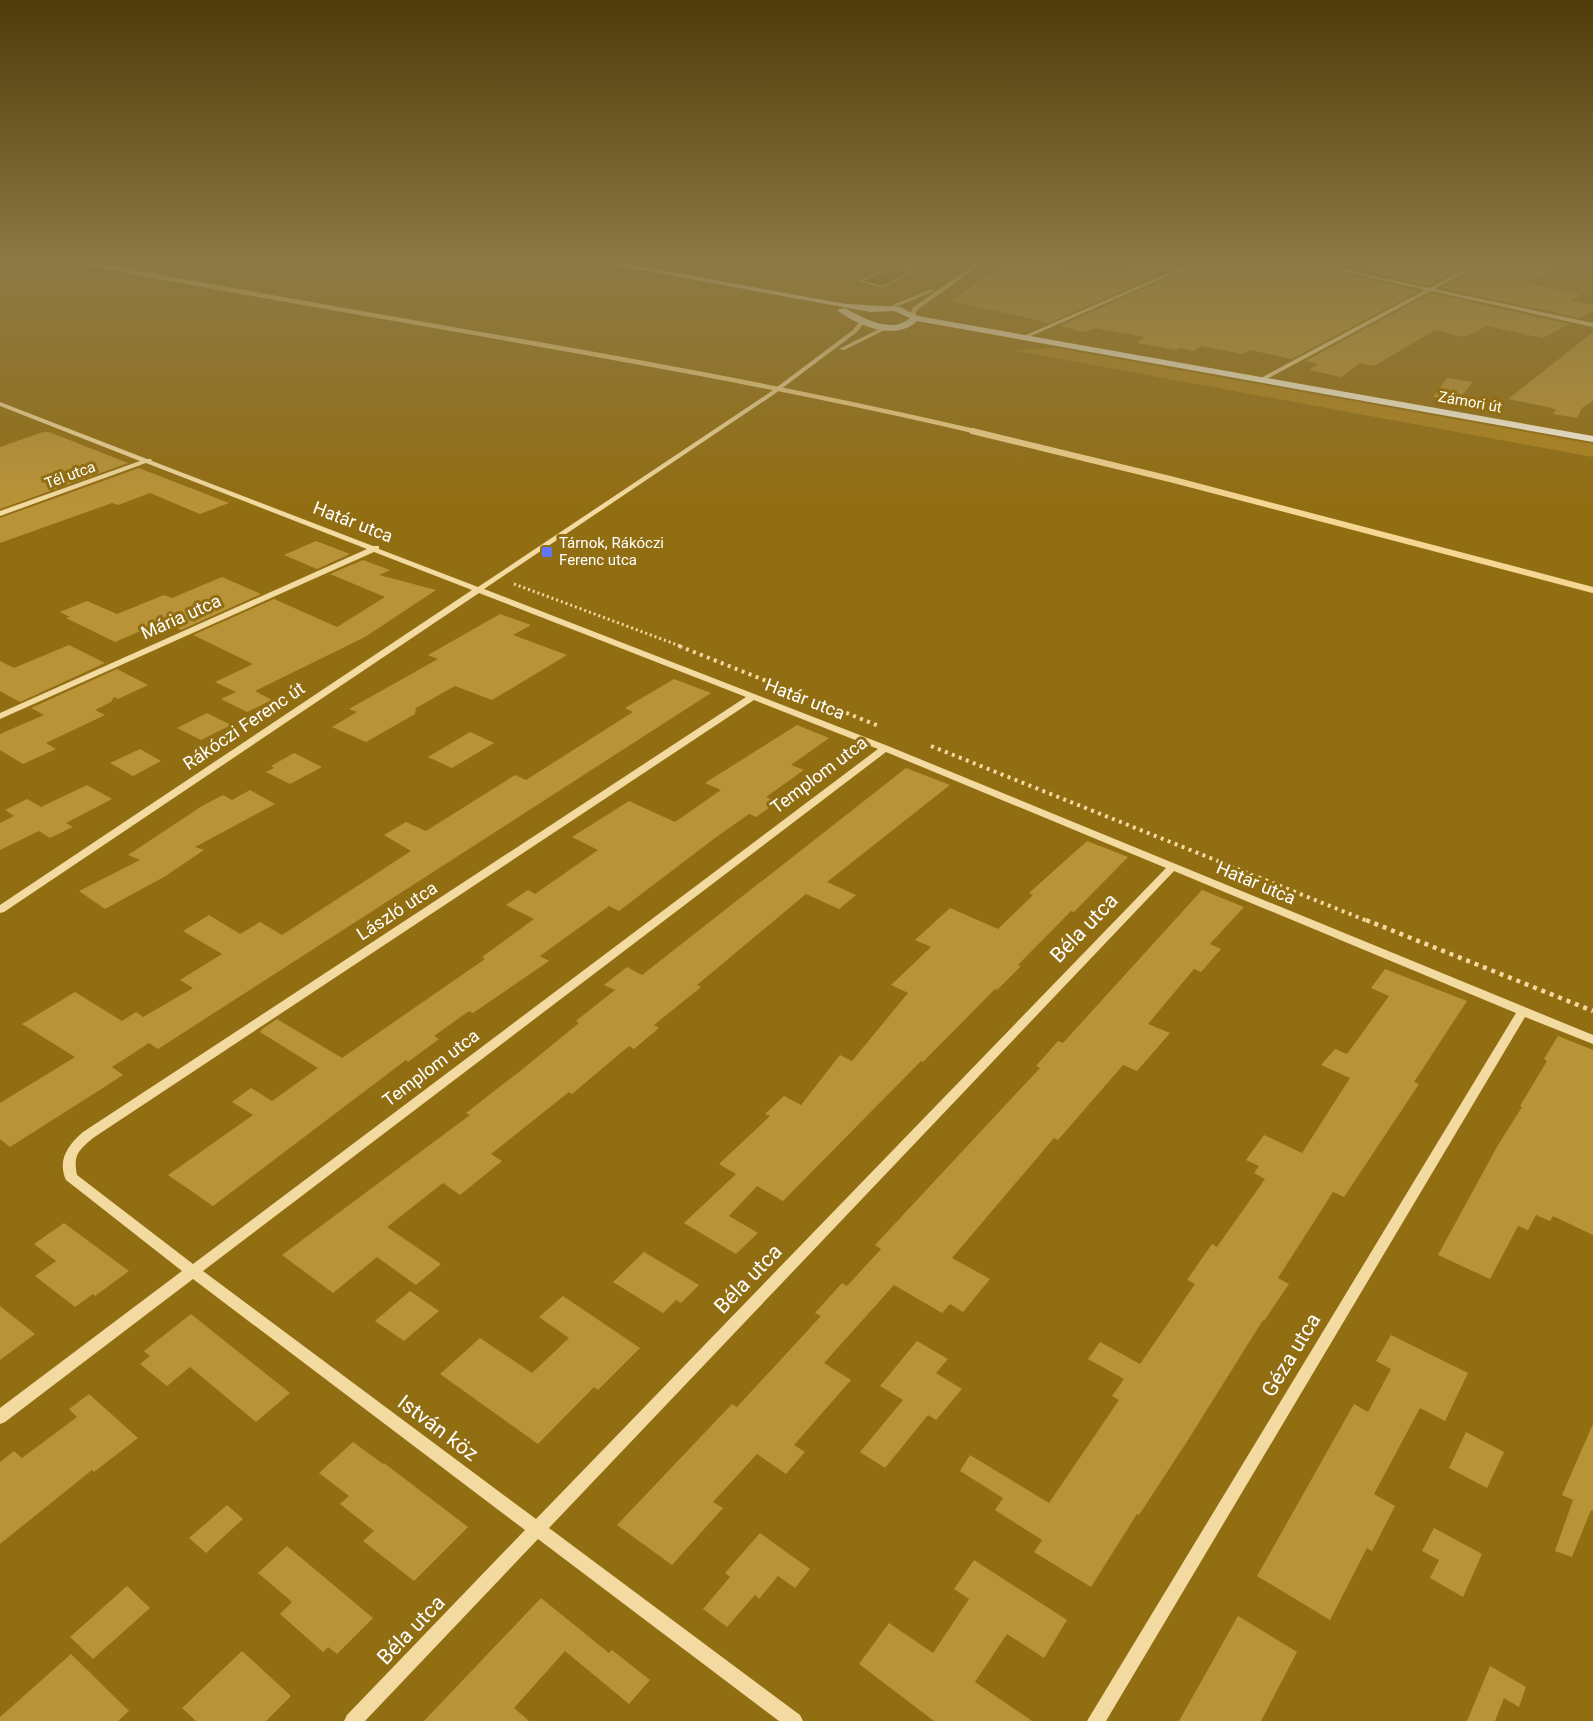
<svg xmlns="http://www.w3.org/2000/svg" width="1593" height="1721" viewBox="0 0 1593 1721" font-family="Roboto,sans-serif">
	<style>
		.green { fill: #ae831e }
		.water { fill: #6f530b; stroke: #f5d692; stroke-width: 1.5 }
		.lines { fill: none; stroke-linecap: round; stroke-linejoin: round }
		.stream-far1 { stroke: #f5d692; stroke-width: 4.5 }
		.stream { stroke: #f5d692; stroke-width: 6 }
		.building { fill: #b99337 }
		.path-far2 { stroke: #f2daa0; stroke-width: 3; stroke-dasharray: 2 3; stroke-linecap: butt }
		.path-far1 { stroke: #f2daa0; stroke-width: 4; stroke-dasharray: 3 4.5; stroke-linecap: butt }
		.path { stroke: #f2daa0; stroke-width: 4.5; stroke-dasharray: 4 5; stroke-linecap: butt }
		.minor { fill: #f2daa0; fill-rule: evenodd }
		.major { fill: #fffaeb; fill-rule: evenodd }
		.poi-dot { fill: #6176ff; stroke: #926e13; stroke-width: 2 }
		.labels { text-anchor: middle; stroke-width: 6; stroke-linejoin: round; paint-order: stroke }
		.far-street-label { font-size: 15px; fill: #fff; stroke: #926e13 }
		.far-poi-label { font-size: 15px; fill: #fff; stroke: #926e13; text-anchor: start }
		.street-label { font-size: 18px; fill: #fff; stroke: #926e13 }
		.near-street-label { font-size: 21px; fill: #fff; stroke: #926e13 }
	</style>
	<rect width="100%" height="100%" fill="#926e13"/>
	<!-- green -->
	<path class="green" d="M1056,348L1593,444V457L1012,350Z"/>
	<!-- water -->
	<path class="water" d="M893,268L912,271L883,287L860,281Z"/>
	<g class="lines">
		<!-- stream-far1 -->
		<path class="stream-far1" d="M87,263C384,321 684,363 978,432"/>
		<!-- stream -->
		<path class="stream" d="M972,431L1170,479L1593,590"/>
	</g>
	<!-- building -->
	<path class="building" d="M1004,263L1024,265L1042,263L1111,273L1139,263H1185L1049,323L951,301Z
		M1200,263H1304L1419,291L1292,359L1250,350L1243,354L1201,346L1194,351L1180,348L1177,350L1137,343L1145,337L1096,328L1083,332L1060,326Z
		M1329,263H1470L1429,286Z
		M1484,263H1569L1527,283L1581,295L1571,300L1593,305V311L1580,318L1441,288Z
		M1431,293L1569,324L1543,338L1487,326L1464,337L1435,330L1374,366L1360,363L1341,377L1309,370L1318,364L1305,361Z
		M1593,332V401L1582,408L1577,418L1553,414L1556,410L1552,408L1508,399Z
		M1447,378L1473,382L1457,401L1433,397Z
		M43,432H49L128,463L0,509V447Z
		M139,468L229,503L200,514L150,493L118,505L112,503L0,543V518Z
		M316,541L350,554L317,569L284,555Z
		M363,560L390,570L379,575L436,590L365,637L255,691L272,700L247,712L221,699L236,692L215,682L253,664L193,635L274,599L337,627L385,597L330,574Z
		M222,577L261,594L181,630L164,621L115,642L66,618L70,617L60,612L87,601L117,614L164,595L172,598Z
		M500,614L531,625L513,635L567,655L492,700L455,686L416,708L415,714L366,742L332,727L357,712L349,709L438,659L428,655Z
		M69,645L105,663L20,702L0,691V661L14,668Z
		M117,669L148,685L118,699L114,697L111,702L95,710L105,715L46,743L56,749L23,764L0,750V734L44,715L31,708Z
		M674,679L711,693L158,1049L149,1043L112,1067L123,1075L95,1093L10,1147L0,1139V1103L75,1057L22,1024L75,992L122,1021L136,1012L143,1017L193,988L180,980L222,954L183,931L209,915L240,934L260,922L282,935L411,851L384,835L406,822L426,831L515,775L526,780L633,712L625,708Z
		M207,713L231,725L201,740L177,728Z
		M797,725L829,738L791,765L804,770L766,797L777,802L756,817L749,814L715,838L619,911L609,906L540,956L549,961L473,1013L469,1011L434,1036L439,1039L408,1062L406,1060L213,1206L168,1175L253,1115L232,1102L251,1088L272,1101L318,1068L260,1032L262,1029L277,1019L342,1058L485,959L482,957L534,919L506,905L528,890L535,894L598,850L572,837L629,801L675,822L721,790L705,783Z
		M470,732L494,743L452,768L428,757Z
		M140,749L161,761L133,776L110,763Z
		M294,753L322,767L290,784L266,772L274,768L271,766Z
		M906,768L950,785L827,882L856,895L839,909L806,894L697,985L701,987L654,1025L659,1028L634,1049L629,1046L572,1094L569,1092L491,1154L502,1161L460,1195L443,1183L387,1227L441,1264L416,1285L377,1257L333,1293L282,1255L470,1115L466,1113L524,1068L579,1023L576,1021L615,990L604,985L627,967L642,975Z
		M87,785L112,799L66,823L73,827L50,838L39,831L0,850V823L14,816L5,810L27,799L41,807Z
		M250,790L275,804L195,847L204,850L164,877L105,909L79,891L140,860L128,855L202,806L223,795L232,800Z
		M1087,841L1128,857L1074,912L1071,911L1018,965L1021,966L997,990L995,989L923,1062L921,1061L783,1201L757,1186L729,1216L758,1233L736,1254L684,1223L736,1174L719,1164L770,1116L765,1114L784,1096L801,1105L840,1055L852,1061L908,993L891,985L931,947L915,940L950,908L998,929L1033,895L1029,893Z
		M1202,890L1244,907L1210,944L1221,949L1201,972L1194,969L1148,1024L1170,1033L1137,1071L1123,1065L1058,1140L1054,1138L952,1258L990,1279L963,1312L950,1304L942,1313L894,1285L824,1363L851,1380L794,1445L805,1452L786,1474L757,1454L713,1502L723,1508L672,1565L617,1525L732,1404L737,1407L821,1316L815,1313L842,1283L847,1286L881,1249L875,1245L1040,1068L1036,1066L1058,1041L1063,1043Z
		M1385,969L1467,1001L1414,1082L1419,1084L1344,1197L1333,1192L1278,1278L1289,1284L1264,1321L1263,1320L1188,1440L1139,1515L1137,1514L1091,1587L1034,1552L1042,1540L995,1510L1003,1498L960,1471L970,1455L1049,1503L1119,1400L1112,1396L1124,1379L1088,1359L1100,1342L1140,1364L1195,1284L1187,1280L1212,1244L1217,1247L1265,1179L1254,1173L1259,1166L1246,1160L1264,1135L1302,1153L1350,1078L1321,1065L1335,1049L1347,1054L1389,996L1371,988Z
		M1558,1036L1593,1050V1235L1553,1216L1550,1221L1536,1215L1528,1230L1518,1226L1490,1279L1438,1255L1498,1145L1522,1107L1520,1106L1547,1061L1544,1059Z
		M64,1223L129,1271L95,1296L93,1294L75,1307L35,1276L56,1261L34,1244Z
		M644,1252L699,1285L681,1303L676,1300L663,1313L613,1282Z
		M410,1291L439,1311L404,1341L375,1321Z
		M563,1296L640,1348L598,1390L594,1387L538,1444L440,1374L480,1338L532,1373L569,1338L539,1317Z
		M0,1306L35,1334L0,1360Z
		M191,1314L246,1358L290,1393L256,1422L190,1367L167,1386L140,1364L150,1356L144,1351Z
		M1391,1335L1468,1373L1445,1421L1420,1408L1374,1494L1395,1506L1372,1551L1367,1548L1330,1620L1257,1576L1354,1404L1368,1412L1391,1369L1376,1361Z
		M917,1341L948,1359L936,1373L962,1389L936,1420L928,1415L885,1468L860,1452L903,1400L880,1386Z
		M89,1394L138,1438L94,1472L92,1470L0,1544V1462L14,1451L22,1458L77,1417L69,1409Z
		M1593,1424V1511L1591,1510L1572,1557L1555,1551L1573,1500L1562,1495Z
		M1466,1432L1504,1452L1487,1488L1449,1468Z
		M353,1442L383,1464L384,1463L468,1527L414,1581L363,1541L374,1531L340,1504L349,1496L319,1473Z
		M227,1505L243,1519L206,1553L189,1538Z
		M1434,1528L1482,1554L1463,1597L1430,1578L1439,1560L1422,1551Z
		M760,1533L810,1569L795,1588L778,1576L759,1599L755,1595L727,1627L703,1609L730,1577L725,1573Z
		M287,1546L373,1618L337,1654L328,1647L323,1652L280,1614L292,1602L258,1573Z
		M974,1560L1067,1620L1044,1658L1007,1634L975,1682L1032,1721H934L859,1664L889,1623L933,1653L969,1599L954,1589Z
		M127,1586L150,1608L93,1659L70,1637Z
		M541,1598L609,1653L612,1650L650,1680L629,1704L565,1651L514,1708L529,1721H424Z
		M1238,1616L1297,1652L1261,1721H1179Z
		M242,1651L291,1696L266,1721H196L182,1708Z
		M71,1654L129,1711L118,1721H0V1717Z
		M1490,1666L1526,1687L1519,1707L1504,1698L1495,1721H1467Z"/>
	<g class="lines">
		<!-- path-far2 -->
		<path class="path-far2" d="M514,584L683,647"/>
		<!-- path-far1 -->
		<path class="path-far1" d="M679,646L879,726
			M931,746L1370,922"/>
		<!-- path -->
		<path class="path" d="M1366,920L1593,1011"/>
		<!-- minor -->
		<path class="minor" d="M977,263H983L917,310L915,315H911L912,308Z
			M1191,263H1198L1024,339L1019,338Z
			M1306,263H1317L1429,288L1475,263H1482L1435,289L1593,323V327L1431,291L1263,381H1259V379L1425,290Z
			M929,290L934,291L891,309L886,308Z
			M860,321L865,322L857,332L773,395L484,589L888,746L1593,1035V1044L1525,1017L1106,1721H1087L1516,1013L1174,871L549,1528L800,1715L803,1721H779L538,1539L365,1721H344L347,1715L525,1530L193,1279L5,1422L0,1424V1408L182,1271L66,1180C57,1160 68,1145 83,1132L746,697L479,593L4,912L0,913V905L472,590L374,552L0,719V713L367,549L146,463L0,516V511L140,461L0,406V402L147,459H151L152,461L373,546H379V549L478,587L769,393L853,330ZM754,700L878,749L193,1264L77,1175C73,1155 78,1151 93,1138ZM886,752L1166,868L536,1519L203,1271Z
			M887,325L890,327L889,328L844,350L839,349Z"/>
		<!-- major -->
		<path class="major" d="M603,263H621L846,304L900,307L918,316L1593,436V442L917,321C896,342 856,325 837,310L844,308C864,317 889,335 910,318L894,311L870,312Z"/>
	</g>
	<!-- sky -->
	<linearGradient id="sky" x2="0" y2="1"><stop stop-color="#503c0a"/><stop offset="0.52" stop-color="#8c7944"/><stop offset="1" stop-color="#8c7944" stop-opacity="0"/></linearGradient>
	<rect width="1593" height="504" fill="url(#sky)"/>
	<!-- markers -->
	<rect class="poi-dot" x="541" y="546" width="12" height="12" rx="3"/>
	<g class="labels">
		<!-- far-street labels -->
		<g class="far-street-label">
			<text transform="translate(1470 402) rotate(10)" y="5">Zámori út</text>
			<text transform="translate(70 475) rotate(-20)" y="5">Tél utca</text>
		</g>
		<!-- far-poi labels -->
		<g class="far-poi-label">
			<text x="559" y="548">Tárnok, Rákóczi<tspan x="559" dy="17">Ferenc utca</tspan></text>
		</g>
		<!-- street labels -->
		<g class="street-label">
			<text transform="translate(353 522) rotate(21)" y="6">Határ utca</text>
			<text transform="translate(181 617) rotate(-24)" y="6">Mária utca</text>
			<text transform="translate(805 699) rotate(21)" y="6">Határ utca</text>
			<text transform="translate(244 726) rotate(-34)" y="6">Rákóczi Ferenc út</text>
			<text transform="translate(819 775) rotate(-37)" y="6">Templom utca</text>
			<text transform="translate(1256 883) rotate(23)" y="6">Határ utca</text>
			<text transform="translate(397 911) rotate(-33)" y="6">László utca</text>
			<text transform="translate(431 1068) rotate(-37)" y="6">Templom utca</text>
		</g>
		<!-- near-street labels -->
		<g class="near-street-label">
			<text transform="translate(1084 928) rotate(-46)" y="7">Béla utca</text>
			<text transform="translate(748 1279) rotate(-46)" y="7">Béla utca</text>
			<text transform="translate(1291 1355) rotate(-59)" y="7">Géza utca</text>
			<text transform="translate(438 1428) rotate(37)" y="7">István köz</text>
			<text transform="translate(411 1630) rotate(-46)" y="7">Béla utca</text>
		</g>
	</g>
</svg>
